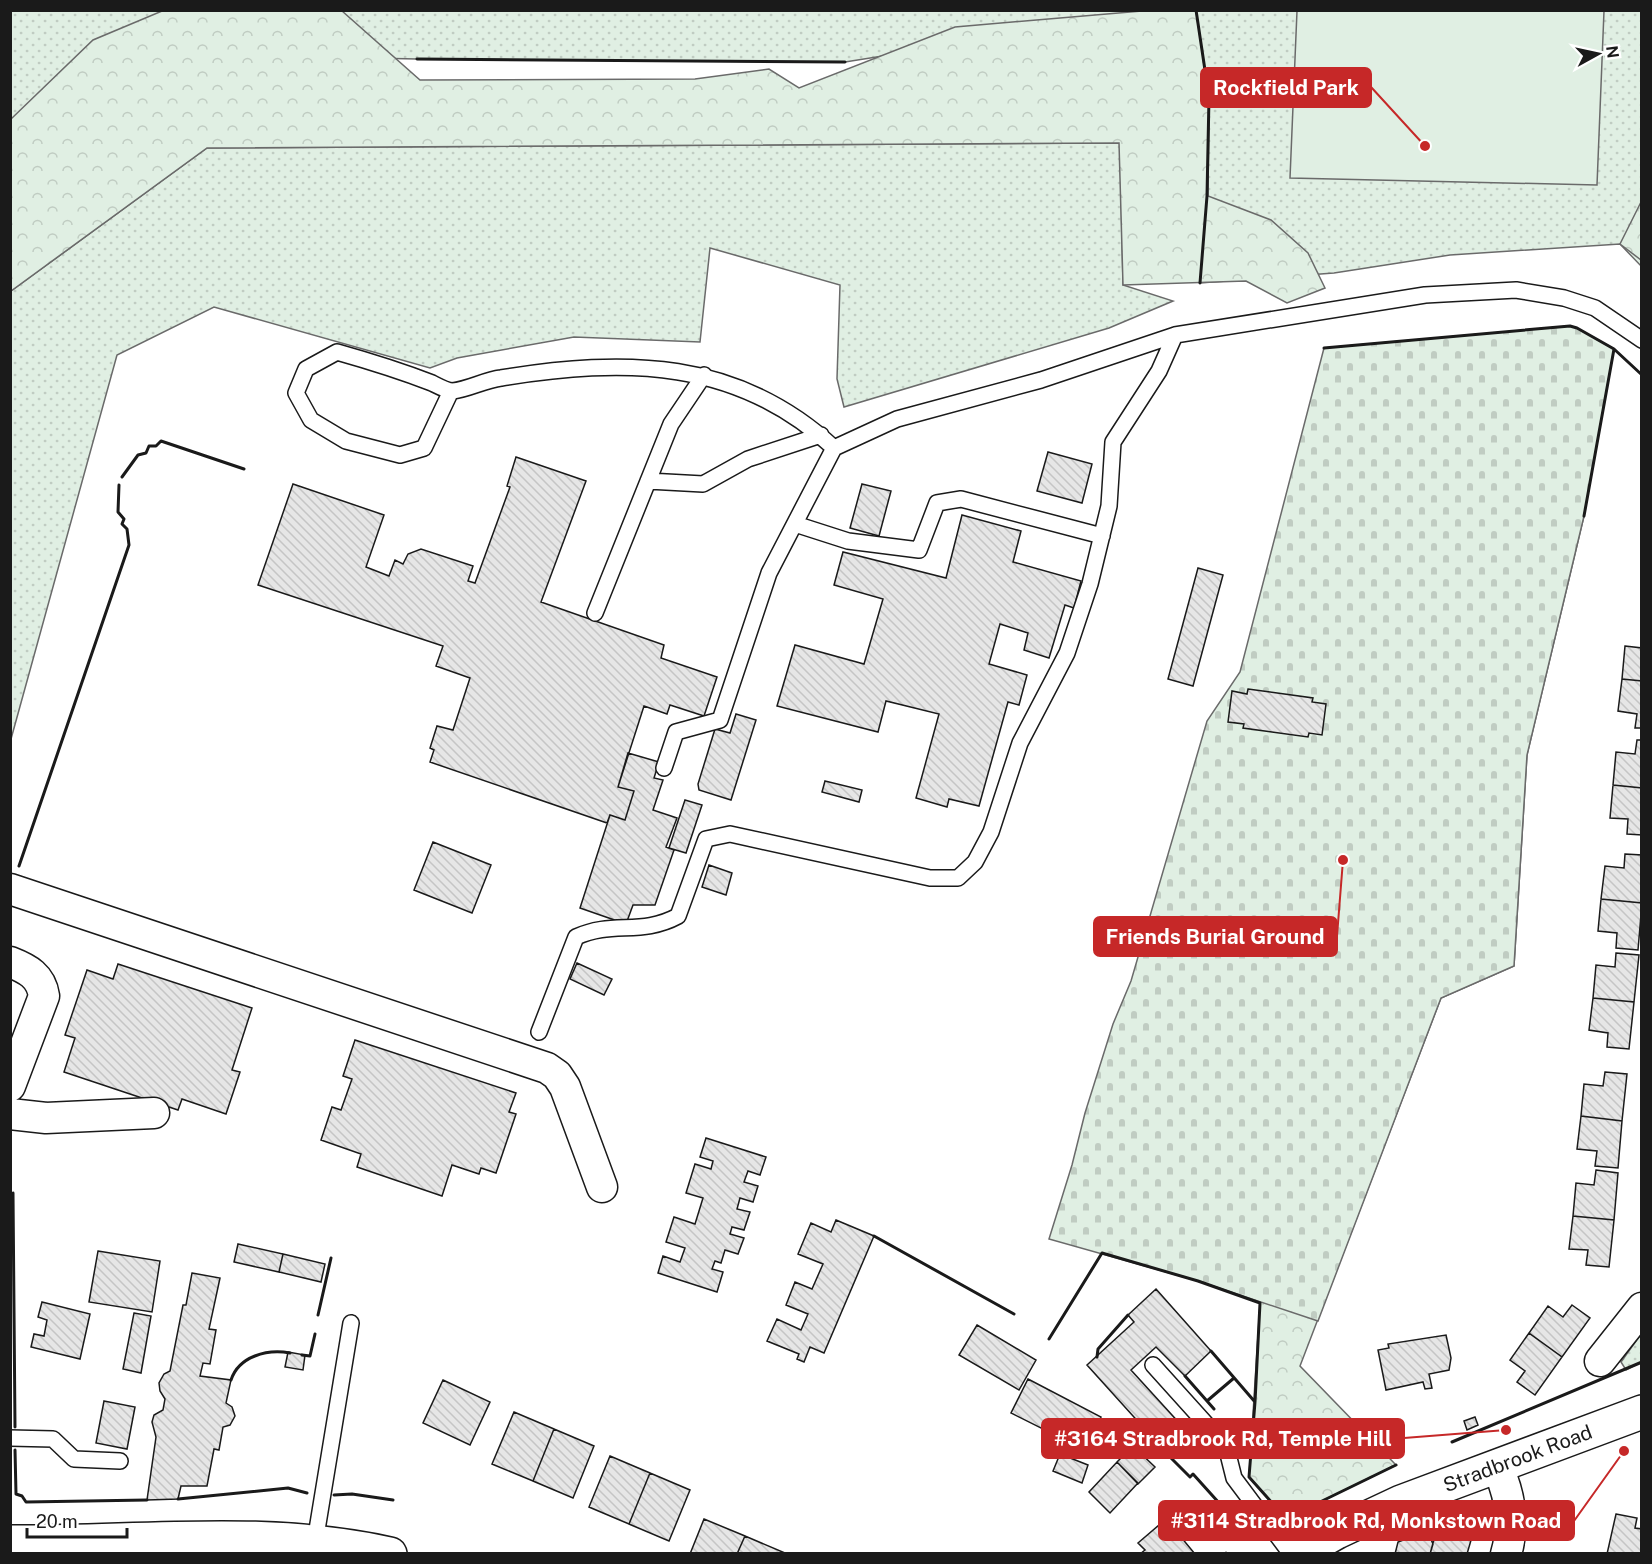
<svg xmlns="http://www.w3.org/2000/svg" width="1652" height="1564" viewBox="0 0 1652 1564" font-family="'Public Sans',sans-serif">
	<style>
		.grass { fill: url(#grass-dots); stroke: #6a6a6a; stroke-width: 1.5 }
		.forest { fill: url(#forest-crowns); stroke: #6a6a6a; stroke-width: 1.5 }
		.cemetery { fill: url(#cemetery-stones); stroke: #6a6a6a; stroke-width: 1.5 }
		.pitch { fill: #e0efe3; stroke: #6a6a6a; stroke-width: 1.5 }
		.building { fill: url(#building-back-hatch); stroke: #1a1a1a; stroke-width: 1.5 }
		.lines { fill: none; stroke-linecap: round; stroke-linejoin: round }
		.lane-casing { stroke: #1a1a1a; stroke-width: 18 }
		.street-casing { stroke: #1a1a1a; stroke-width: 33 }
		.secondary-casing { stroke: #1a1a1a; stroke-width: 36 }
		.lane { stroke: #fff; stroke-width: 15 }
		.street { stroke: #fff; stroke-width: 30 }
		.secondary { stroke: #fff; stroke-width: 33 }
		.wall { stroke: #1a1a1a; stroke-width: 3 }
		.labels { text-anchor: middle; stroke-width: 4.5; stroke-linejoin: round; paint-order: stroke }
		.street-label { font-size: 20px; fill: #1a1a1a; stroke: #fff }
		.leader { fill: none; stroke: #c62828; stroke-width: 2 }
		.callout-dot { fill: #c62828; stroke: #fff; stroke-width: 2 }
		.callout { fill: #c62828; stroke: #c62828; stroke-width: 2 }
		.callout-label { font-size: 21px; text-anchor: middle; font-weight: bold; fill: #fff }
	</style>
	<defs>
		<pattern id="grass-dots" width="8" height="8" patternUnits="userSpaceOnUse" patternTransform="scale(1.5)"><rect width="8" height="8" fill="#e0efe3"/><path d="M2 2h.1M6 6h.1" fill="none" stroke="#c0ccc2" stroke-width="1.8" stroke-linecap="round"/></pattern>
		<pattern id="forest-crowns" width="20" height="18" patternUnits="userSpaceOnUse" patternTransform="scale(1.5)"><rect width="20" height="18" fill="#e0efe3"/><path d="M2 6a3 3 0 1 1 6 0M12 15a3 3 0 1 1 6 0" fill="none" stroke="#c0ccc2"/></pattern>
		<pattern id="cemetery-stones" width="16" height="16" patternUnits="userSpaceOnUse" patternTransform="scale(1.5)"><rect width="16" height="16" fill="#e0efe3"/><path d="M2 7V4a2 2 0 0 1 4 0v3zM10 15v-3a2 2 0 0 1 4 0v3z" fill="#c0ccc2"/></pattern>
		<pattern id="building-back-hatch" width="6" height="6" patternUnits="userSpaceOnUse" patternTransform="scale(1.5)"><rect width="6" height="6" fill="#e6e6e6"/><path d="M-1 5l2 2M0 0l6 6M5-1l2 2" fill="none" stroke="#c5c5c5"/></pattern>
	</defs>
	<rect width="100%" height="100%" fill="#fff"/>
	<!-- grass -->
	<path class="grass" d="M11,11H1166L845,62L417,59L190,54L11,195Z
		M1196,11H1641V266L1620,244L1450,255L1334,273L1200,283L1207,196L1209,97Z
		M1120,143L1123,285L1173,301L1109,328L844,407L837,379L840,285L710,248L700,342L574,337L457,358L430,368L214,307L117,355L11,739V291L207,148Z
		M1641,1334V1362L1626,1370L1621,1362Z"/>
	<!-- forest -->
	<path class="forest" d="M162,11H342L420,80L695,79L769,69L799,88L955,27L1142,11H1196L1209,97L1208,196L1271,220L1308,253L1325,288L1287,303L1246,281L1123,285L1119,143L207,148L11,291V119L93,40Z
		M1641,202L1642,260H1641L1620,244Z
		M1584,516L1527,755L1514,966L1441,998L1300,1366L1396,1465L1283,1520L1274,1505L1249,1477L1260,1303L1232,1267Z"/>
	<!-- cemetery -->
	<path class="cemetery" d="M1570,326L1577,328L1614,349L1584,516L1527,755L1514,966L1441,998L1318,1321L1198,1281L1049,1239L1072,1165L1085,1113L1113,1024L1131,981L1207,721L1240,672L1324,348Z"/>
	<!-- pitch -->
	<path class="pitch" d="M1297,11H1604L1597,185L1290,178Z"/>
	<!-- building -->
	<path class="building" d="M1048,452L1092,464L1082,503L1037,491Z
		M516,457L586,481L541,602L664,645L661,658L717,677L704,716L670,705L667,714L644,706L618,787L634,791L625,820L610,815L607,823L430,762L434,750L430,748L437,726L453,730L470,678L436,666L443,646L258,585L293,484L384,515L366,567L389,576L395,560L403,564L408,554L421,549L473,566L468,581L475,583L510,487L507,486Z
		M862,484L891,491L879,536L850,528Z
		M962,515L1021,531L1013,562L1081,581L1074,608L1065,605L1049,658L1024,650L1028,633L1000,624L989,664L1027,675L1019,705L1008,702L979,806L949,799L947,807L916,798L939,714L886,701L878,732L777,706L795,645L864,664L883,599L834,585L843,552L946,578Z
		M1198,568L1223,575L1193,686L1168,679Z
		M1625,646L1642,648V681L1622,679Z
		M1622,679L1642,681V728H1635L1637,714L1618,711Z
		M1248,689L1313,698L1312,702L1326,704L1322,735L1309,733L1308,737L1243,728L1244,724L1228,722L1232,691L1247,694Z
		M736,714L756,720L731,800L699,790L698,784L715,729L730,733Z
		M1637,740H1642V788L1613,785L1616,752L1635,754Z
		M628,753L659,762L654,778L663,780L653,810L677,818L666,847L674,850L655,905H633L626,924L580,908L610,815L625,820L634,791L618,787Z
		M825,781L862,790L859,802L822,792Z
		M1613,785L1642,788V835L1627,834L1628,819L1610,818Z
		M685,800L702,805L686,853L669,848Z
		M433,842L491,865L472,913L414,890Z
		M1625,854L1642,855V903L1601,899L1605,866L1624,868Z
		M709,865L732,873L726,895L702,887Z
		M1601,899L1642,903L1638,950L1616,948L1617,933L1598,931Z
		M1616,953L1639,955L1634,1002L1593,998L1596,965L1615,967Z
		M577,963L612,979L604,995L570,979Z
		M118,964L252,1008L232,1070L240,1072L226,1114L182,1099L178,1110L64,1072L75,1038L65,1035L87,970L113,979Z
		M1593,998L1634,1002L1629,1049L1607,1047L1608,1033L1589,1030Z
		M355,1040L516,1093L509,1112L516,1114L496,1173L481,1168L479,1174L452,1165L442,1196L357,1167L361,1154L321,1140L332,1107L341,1110L352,1079L343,1076Z
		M1605,1072L1627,1074L1622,1121L1581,1116L1584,1084L1603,1086Z
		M1581,1116L1622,1121L1618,1168L1595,1166L1597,1151L1577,1149Z
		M706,1138L766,1157L760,1175L748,1171L744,1182L758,1186L753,1202L740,1198L737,1209L750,1212L744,1230L732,1227L730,1234L744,1238L738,1254L725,1250L721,1263L715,1261L712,1269L723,1272L717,1292L658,1273L663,1256L680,1262L685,1248L666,1242L674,1217L695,1224L703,1198L686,1193L695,1164L711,1169L713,1161L700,1157Z
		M1596,1170L1618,1173L1614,1220L1573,1216L1576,1183L1594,1185Z
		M1573,1216L1614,1220L1609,1267L1586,1265L1588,1250L1569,1249Z
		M836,1220L874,1236L824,1353L810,1347L804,1362L797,1359L799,1354L767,1341L777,1319L801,1330L808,1314L786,1305L795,1282L812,1289L823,1264L798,1254L811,1223L831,1232Z
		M238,1244L283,1254L279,1272L234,1262Z
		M98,1251L160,1261L152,1312L89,1302Z
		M283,1254L325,1264L321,1282L279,1272Z
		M192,1273L220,1278L209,1329L216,1330L210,1364L203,1363L200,1376L231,1380L226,1403L232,1407L235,1416L230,1425L223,1427L219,1450L214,1449L207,1486H181L178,1499L147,1500L156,1437L152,1422L154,1415L163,1410L165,1399L160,1391L159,1383L164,1374L170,1371L183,1305H186Z
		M1156,1289L1211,1351L1185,1376L1156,1347L1131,1370L1192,1437L1170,1457L1087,1365L1134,1322L1128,1315Z
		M42,1302L90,1314L80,1359L31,1347L34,1334L44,1336L47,1320L38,1317Z
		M1572,1305L1590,1318L1562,1357L1529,1333L1548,1306L1563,1317Z
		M134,1313L151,1316L141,1373L123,1369Z
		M977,1325L1036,1360L1019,1390L959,1355Z
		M1529,1333L1562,1357L1535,1395L1517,1382L1525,1371L1510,1360Z
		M1446,1335L1451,1358L1449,1370L1429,1374L1432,1388L1425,1389L1423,1382L1386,1390L1378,1350L1389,1348L1388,1344Z
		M288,1352L305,1355L303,1370L285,1367Z
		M1028,1379L1101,1417L1085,1450L1011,1413Z
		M443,1380L490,1402L470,1445L423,1423Z
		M104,1401L135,1407L127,1449L96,1443Z
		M514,1412L554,1429L533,1481L492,1464Z
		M1475,1417L1478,1425L1467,1430L1464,1421Z
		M554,1429L594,1446L573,1498L533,1481Z
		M1133,1446L1155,1467L1138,1484L1117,1462Z
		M1060,1454L1088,1465L1082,1483L1053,1471Z
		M610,1456L650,1473L629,1524L589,1507Z
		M1117,1462L1138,1483L1110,1513L1089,1492Z
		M650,1473L690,1490L669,1541L629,1524Z
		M1616,1514L1637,1518L1635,1528L1642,1529V1554H1607Z
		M1452,1517L1476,1523L1467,1554H1430L1439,1521L1450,1524Z
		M704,1519L745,1536L737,1554H690Z
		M1166,1519L1195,1554H1140L1145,1550L1138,1543Z
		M1427,1531L1433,1544L1430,1554H1395L1398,1542Z
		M745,1536L785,1553V1554H737Z"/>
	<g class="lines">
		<!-- lane casing -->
		<g class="lane-casing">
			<path id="lane" d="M451,391L424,448L400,455L346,441L311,420L296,393L306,369L337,352C369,361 401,371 432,383C438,386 447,391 453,391C469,389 485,380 501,378C625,358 737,358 834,448
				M648,481L703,484L748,459L821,435
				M795,524L848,541L919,550L937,503L961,499L1102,536
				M595,613L671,424L704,375
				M664,768L676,732L720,720L769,573L834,448L897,419L1041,380L1175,335L1425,295L1516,290L1564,298L1595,308L1642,340
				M539,1032L576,937C613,920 641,936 678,916L706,839L730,834L930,878H958L975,862L991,832L1020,743L1067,653L1090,584L1109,506L1113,442L1159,371L1175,335
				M1153,1365L1226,1446L1234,1478L1291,1554
				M10,1438L53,1439L74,1459L120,1461
				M315,1542L351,1323"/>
		</g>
		<!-- street casing -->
		<g class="street-casing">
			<path id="street" d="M10,889L547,1068L557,1075L565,1087L602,1187
				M10,962C28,969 41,976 44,996L10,1086
				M10,1114L46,1118L154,1113
				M1600,1361L1642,1308
				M1497,1466C1510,1494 1515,1524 1506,1554"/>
		</g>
		<!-- secondary casing -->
		<g class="secondary-casing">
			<g id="secondary">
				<path d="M10,1542C136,1543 266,1526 390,1554"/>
				<path id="s1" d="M1298,1554L1337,1532L1401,1502L1642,1412"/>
			</g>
		</g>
		<!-- lane -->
		<use href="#lane" class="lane"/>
		<!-- street -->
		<use href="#street" class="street"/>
		<!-- secondary -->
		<use href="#secondary" class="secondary"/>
		<!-- wall -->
		<path class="wall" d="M1196,10L1209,97L1207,196L1200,283
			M417,59L845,62
			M1324,348L1570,326L1577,328L1614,349
			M122,477L138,455L146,453L149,446H156L161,441L244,469
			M1584,516L1614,349L1642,375
			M19,866L129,545L127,529L122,524L124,519L118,512L119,485
			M13,1193L15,1427
			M874,1236L1014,1314
			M318,1315L331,1258
			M1049,1339L1102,1253L1198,1281L1260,1303L1255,1402
			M1211,1351L1255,1402L1249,1477L1274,1505L1283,1520L1396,1465
			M302,1355L310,1356L315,1334
			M1097,1357L1098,1349L1128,1315
			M1185,1376L1207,1401L1234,1378
			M231,1380C239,1356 267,1349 290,1353
			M1207,1401L1214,1409
			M1228,1421L1252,1449
			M1452,1442L1642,1362
			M15,1450L16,1494L22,1496L26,1502L147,1500
			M1170,1457L1190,1477L1193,1474L1247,1534L1257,1532L1262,1538
			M334,1495L352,1494L393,1500
			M178,1499L288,1488L307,1493
			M1225,1554L1226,1553"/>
	</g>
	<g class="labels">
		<!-- street labels -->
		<g class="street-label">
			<text dy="7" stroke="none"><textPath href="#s1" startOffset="240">Stradbrook Road</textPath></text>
		</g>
	</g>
	<!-- callouts -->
	<path class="leader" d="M1425 146L1371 87M1343 860L1337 936M1506 1430L1404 1438M1624 1451L1574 1521"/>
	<g class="callout-dot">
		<circle cx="1425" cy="146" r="6"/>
		<circle cx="1343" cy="860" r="6"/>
		<circle cx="1506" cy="1430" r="6"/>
		<circle cx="1624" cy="1451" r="6"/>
	</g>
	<g class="callout">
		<rect x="1201" y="68" width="170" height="39" rx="6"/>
		<rect x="1094" y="917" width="243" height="39" rx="6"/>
		<rect x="1042" y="1419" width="362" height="39" rx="6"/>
		<rect x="1159" y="1501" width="415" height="39" rx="6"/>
	</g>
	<g class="callout-label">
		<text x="1286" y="95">Rockfield Park</text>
		<text x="1215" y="944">Friends Burial Ground</text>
		<text x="1223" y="1446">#3164 Stradbrook Rd, Temple Hill</text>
		<text x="1366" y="1528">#3114 Stradbrook Rd, Monkstown Road</text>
	</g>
	<!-- border -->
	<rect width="1652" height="1564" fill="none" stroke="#1a1a1a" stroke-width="24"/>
	<!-- north arrow -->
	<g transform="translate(1598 54) rotate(82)" stroke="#ffffff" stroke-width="4.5" paint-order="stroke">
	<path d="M0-4.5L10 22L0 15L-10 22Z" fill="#1a1a1a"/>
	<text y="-9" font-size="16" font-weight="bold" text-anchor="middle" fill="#1a1a1a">N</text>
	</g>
	<!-- scale -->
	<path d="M27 1528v9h100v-9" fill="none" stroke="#1a1a1a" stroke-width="3"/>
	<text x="36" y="1528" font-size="18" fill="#1a1a1a" stroke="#ffffff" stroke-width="4.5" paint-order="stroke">20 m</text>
</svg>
